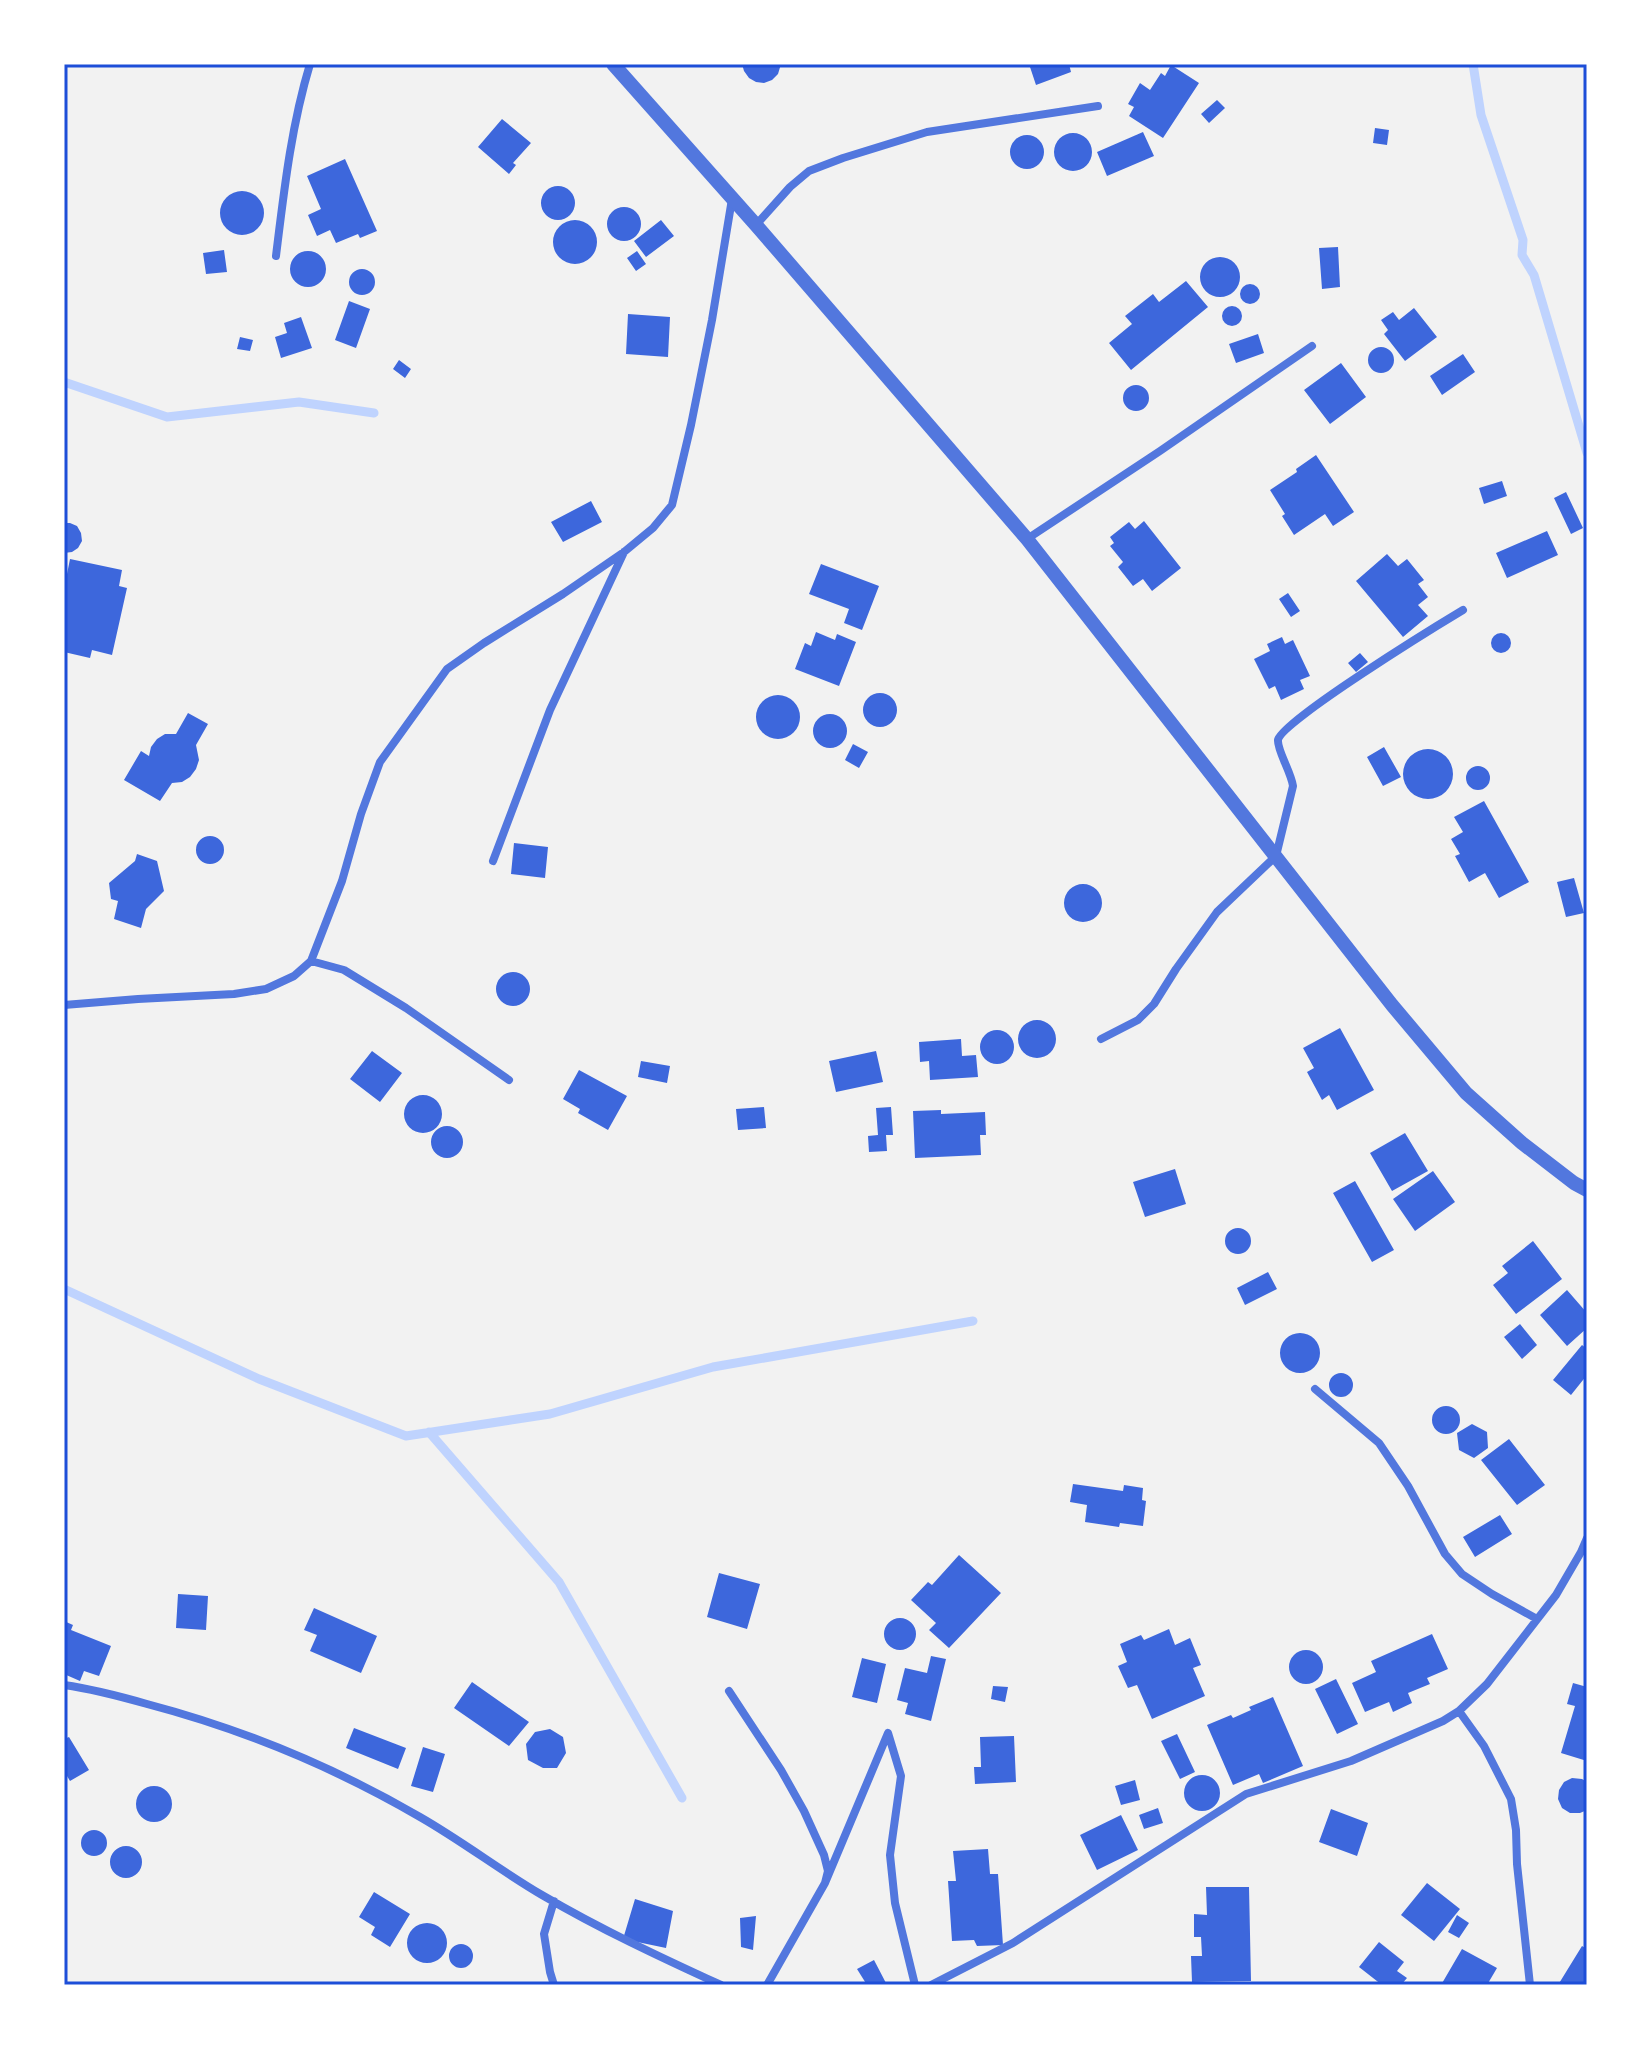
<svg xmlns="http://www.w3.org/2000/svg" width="1651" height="2049" viewBox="0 0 1651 2049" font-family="Overpass,sans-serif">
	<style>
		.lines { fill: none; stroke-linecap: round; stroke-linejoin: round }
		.stream { stroke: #bfd3fe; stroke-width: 9 }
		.building { fill: #3d67dc }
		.minor { stroke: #5277de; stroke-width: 8 }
		.tertiary { stroke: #5277de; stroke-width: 14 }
		.neatline { fill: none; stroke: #1d4ed8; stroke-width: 3 }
	</style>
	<rect width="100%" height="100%" fill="#f2f2f2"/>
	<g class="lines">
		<!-- stream -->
		<path class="stream" d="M1473,64L1481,115L1523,240L1522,255L1534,275L1587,453
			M64,382L167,417L299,402L374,413
			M64,1289L259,1379L406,1436L550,1414L713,1367L973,1321
			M429,1432L559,1582L682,1798"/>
	</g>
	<!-- building -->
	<path class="building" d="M742,64H781L778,74L772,80L764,83L756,82L749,78L744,71Z
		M1029,64H1069L1071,72L1036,85Z
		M1171,65L1199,83L1163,138L1129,116L1134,107L1128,104L1140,83L1150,90L1161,73L1165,76Z
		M1217,100L1225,108L1209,123L1201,114Z
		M502,119L531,143L513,163L516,165L509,174L478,147Z
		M1375,128L1389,130L1387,145L1373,143Z
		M1143,132L1154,156L1107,176L1097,152Z
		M1054 152a19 19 0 1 1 38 0a19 19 0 1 1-38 0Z
		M1010 152a17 17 0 1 1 34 0a17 17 0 1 1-34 0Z
		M345,159L377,231L360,238L358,234L336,243L330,230L317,236L308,215L321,209L307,176Z
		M541 203a17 17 0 1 1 34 0a17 17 0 1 1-34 0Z
		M220 213a22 22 0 1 1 44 0a22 22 0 1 1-44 0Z
		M607 224a17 17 0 1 1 34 0a17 17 0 1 1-34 0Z
		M661,220L674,236L646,257L634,241Z
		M553 242a22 22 0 1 1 44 0a22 22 0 1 1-44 0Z
		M1338,247L1340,287L1322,289L1319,248Z
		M224,250L227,272L206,274L203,253Z
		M637,251L646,264L636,271L627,258Z
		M290 269a18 18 0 1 1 36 0a18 18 0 1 1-36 0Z
		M1200 277a20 20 0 1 1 40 0a20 20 0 1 1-40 0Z
		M349 282a13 13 0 1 1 26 0a13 13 0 1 1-26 0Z
		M1186,281L1208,307L1131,370L1109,343L1132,324L1125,316L1153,294L1159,302Z
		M1240 294a10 10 0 1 1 20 0a10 10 0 1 1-20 0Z
		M349,301L370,309L356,348L335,340Z
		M1222 316a10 10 0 1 1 20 0a10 10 0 1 1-20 0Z
		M1414,308L1437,337L1405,361L1384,334L1388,330L1381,320L1393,312L1399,320Z
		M628,314L670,317L668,357L626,354Z
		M301,317L312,348L281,358L275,337L287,333L284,323Z
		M1258,334L1264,353L1236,363L1229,344Z
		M240,337L253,340L250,351L237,349Z
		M1368 360a13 13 0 1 1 26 0a13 13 0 1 1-26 0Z
		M1463,354L1475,372L1442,395L1430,376Z
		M399,360L411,369L405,378L393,369Z
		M1341,363L1366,397L1330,424L1304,390Z
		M1123 398a13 13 0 1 1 26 0a13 13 0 1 1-26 0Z
		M1316,455L1354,512L1333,526L1325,514L1294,535L1282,516L1285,514L1270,490L1297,472L1296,469Z
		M1502,481L1507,496L1484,504L1479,488Z
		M1566,492L1583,528L1571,534L1554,498Z
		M591,501L602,522L563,542L551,522Z
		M1144,521L1181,568L1152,591L1143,579L1133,586L1118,567L1123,562L1110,546L1114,543L1110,537L1129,522L1135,529Z
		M64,523H70L77,526L81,533L82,541L78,548L72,552L64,553Z
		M1547,531L1558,555L1507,578L1496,553Z
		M1387,554L1398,566L1407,559L1424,580L1418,584L1428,597L1418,605L1428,616L1403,637L1356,581Z
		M70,559L122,570L119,586L127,588L112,655L92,650L90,658L64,652V637L67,624L64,623V589Z
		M821,564L879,586L862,630L844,623L849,609L809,594Z
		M1288,593L1300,611L1291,617L1279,599Z
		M816,632L835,640L837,634L856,642L839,686L795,669L805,643L811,646Z
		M1491 643a10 10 0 1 1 20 0a10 10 0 1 1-20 0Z
		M1282,637L1285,644L1293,640L1310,676L1300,680L1304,689L1281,700L1275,686L1269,689L1254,659L1270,651L1267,644Z
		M1360,653L1368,662L1356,672L1348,663Z
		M863 710a17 17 0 1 1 34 0a17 17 0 1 1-34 0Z
		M756 717a22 22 0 1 1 44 0a22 22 0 1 1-44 0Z
		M188,713L208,724L196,745L199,760L196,769L190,777L182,782L172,783L160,801L124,780L141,751L149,756L151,747L157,739L165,734H176Z
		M813 731a17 17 0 1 1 34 0a17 17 0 1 1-34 0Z
		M853,744L868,752L859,768L845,760Z
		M1384,747L1401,777L1383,786L1367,757Z
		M1403 774a25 25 0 1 1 50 0a25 25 0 1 1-50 0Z
		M1466 778a12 12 0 1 1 24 0a12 12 0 1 1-24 0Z
		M1484,801L1529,882L1499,898L1485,873L1469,882L1455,856L1460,854L1451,839L1463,832L1454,817Z
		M196 850a14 14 0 1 1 28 0a14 14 0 1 1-28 0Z
		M514,843L548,847L545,878L511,874Z
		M137,854L157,861L164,891L146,909L141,928L114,919L118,901L111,899L109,883L135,861Z
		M1574,878L1584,913L1566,917L1557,882Z
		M1064 903a19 19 0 1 1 38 0a19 19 0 1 1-38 0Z
		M496 989a17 17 0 1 1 34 0a17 17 0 1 1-34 0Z
		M1018 1039a19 19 0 1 1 38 0a19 19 0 1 1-38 0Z
		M1340,1028L1374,1090L1337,1110L1329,1095L1322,1100L1307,1072L1314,1068L1303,1048Z
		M980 1047a17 17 0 1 1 34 0a17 17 0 1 1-34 0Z
		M961,1039L962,1056L976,1055L978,1077L930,1080L929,1061L920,1062L919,1042Z
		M372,1051L402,1073L380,1102L350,1079Z
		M876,1051L883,1082L836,1092L829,1061Z
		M641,1061L670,1066L667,1083L638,1077Z
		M579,1070L627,1096L608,1130L578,1113L580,1109L563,1099Z
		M404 1114a19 19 0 1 1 38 0a19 19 0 1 1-38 0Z
		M764,1107L766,1128L738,1130L736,1109Z
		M891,1107L893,1135H886L887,1151L869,1152L868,1136L878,1135L876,1108Z
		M941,1110V1114L985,1112L986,1135H980L981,1155L915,1158L913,1111Z
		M431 1142a16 16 0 1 1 32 0a16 16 0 1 1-32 0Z
		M1405,1133L1428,1171L1392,1191L1370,1153Z
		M1175,1169L1186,1204L1145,1217L1133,1182Z
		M1433,1171L1455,1202L1415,1231L1393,1199Z
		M1355,1181L1394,1250L1372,1262L1333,1193Z
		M1225 1241a13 13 0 1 1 26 0a13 13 0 1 1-26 0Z
		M1533,1241L1562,1279L1516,1314L1493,1285L1508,1273L1502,1266Z
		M1268,1272L1277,1289L1245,1305L1237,1288Z
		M1567,1290L1587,1313V1328L1567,1346L1540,1315Z
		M1520,1324L1537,1345L1522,1359L1504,1337Z
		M1280 1353a20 20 0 1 1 40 0a20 20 0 1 1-40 0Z
		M1582,1345L1587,1349V1375L1571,1395L1553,1380Z
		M1329 1385a12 12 0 1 1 24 0a12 12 0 1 1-24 0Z
		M1432 1420a14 14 0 1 1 28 0a14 14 0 1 1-28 0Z
		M1472,1424L1487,1432L1488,1448L1474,1458L1459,1450L1457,1433Z
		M1509,1439L1545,1485L1517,1505L1481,1460Z
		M1073,1484L1123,1491L1124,1485L1143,1488L1142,1500L1146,1501L1143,1526L1120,1523L1119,1527L1085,1522L1087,1505L1070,1502Z
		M1500,1515L1512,1534L1475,1557L1463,1537Z
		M959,1555L1001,1593L949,1648L929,1630L936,1623L911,1600L928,1582L932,1585Z
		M719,1573L760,1584L747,1629L707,1617Z
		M178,1594L208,1596L206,1630L176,1628Z
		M314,1608L377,1636L361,1673L310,1651L317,1635L304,1630Z
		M884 1634a16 16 0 1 1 32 0a16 16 0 1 1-32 0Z
		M64,1621L73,1625L71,1630L111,1646L99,1676L84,1671L80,1681L64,1674Z
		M1169,1629L1175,1645L1190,1638L1201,1665L1193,1668L1205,1696L1152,1719L1137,1685L1128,1688L1118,1666L1127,1662L1120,1644L1141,1635L1144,1640Z
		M1432,1634L1448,1669L1427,1678L1430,1684L1408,1693L1412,1703L1393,1712L1389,1702L1365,1712L1352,1683L1376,1672L1371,1661Z
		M1289 1667a17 17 0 1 1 34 0a17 17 0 1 1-34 0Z
		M931,1656L946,1659L931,1721L905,1714L908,1703L897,1700L905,1668L927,1673Z
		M862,1658L886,1664L877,1703L852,1697Z
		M1336,1679L1358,1724L1337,1734L1315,1689Z
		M472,1682L529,1722L509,1746L454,1708Z
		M1573,1683L1587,1687V1761L1561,1753L1575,1706L1567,1704Z
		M993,1686L1008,1687L1005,1702L991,1699Z
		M1273,1697L1303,1766L1263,1783L1259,1774L1233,1785L1207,1725L1231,1715L1233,1718L1251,1710L1249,1707Z
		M354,1728L406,1748L398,1769L346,1748Z
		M550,1729L563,1737L566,1753L557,1768H543L528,1760L526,1744L535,1732Z
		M1177,1734L1195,1772L1180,1779L1161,1741Z
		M1014,1736L1016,1782L975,1784L974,1767H981L980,1737Z
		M69,1737L89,1770L70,1781L64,1771V1739Z
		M423,1747L445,1754L433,1792L411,1786Z
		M1184 1793a18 18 0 1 1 36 0a18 18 0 1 1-36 0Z
		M1572,1778L1582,1779L1587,1782V1810L1580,1813H1570L1562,1808L1558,1799L1559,1790L1564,1782Z
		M1135,1780L1140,1800L1121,1805L1115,1786Z
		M136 1804a18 18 0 1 1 36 0a18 18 0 1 1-36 0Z
		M1158,1808L1163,1823L1144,1829L1139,1815Z
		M1331,1809L1368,1823L1357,1856L1319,1842Z
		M1121,1815L1138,1850L1097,1870L1080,1835Z
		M81 1843a13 13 0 1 1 26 0a13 13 0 1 1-26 0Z
		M110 1862a16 16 0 1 1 32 0a16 16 0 1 1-32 0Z
		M988,1849L990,1874H998L1003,1945L977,1946L974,1940L952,1941L948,1881H956L953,1851Z
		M1427,1883L1460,1909L1434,1941L1401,1915Z
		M1206,1887H1249L1251,1981L1192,1982L1191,1956H1202L1201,1937H1194V1914L1207,1915Z
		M374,1892L410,1914L390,1947L371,1935L375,1927L359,1917Z
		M635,1899L673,1911L666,1948L623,1939Z
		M1457,1915L1469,1923L1459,1938L1448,1932Z
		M756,1916L753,1950L741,1947L740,1918Z
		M407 1943a20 20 0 1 1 40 0a20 20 0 1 1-40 0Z
		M1379,1942L1404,1962L1397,1971L1407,1978L1401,1985H1382L1359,1967Z
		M449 1956a12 12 0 1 1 24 0a12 12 0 1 1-24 0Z
		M1582,1946L1587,1949V1977L1582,1985H1558Z
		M1462,1949L1497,1968L1487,1985H1441Z
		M874,1960L887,1985H867L857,1969Z"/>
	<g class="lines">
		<!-- minor -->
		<path class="minor" d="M756,225L790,187L809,171L843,158L927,132L1098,106
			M276,256C284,191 291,127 310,64
			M1027,539L1160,451L1312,346
			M493,861L550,710L624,552
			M311,961L344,970L406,1008L509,1080
			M64,1005L138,999L234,994L266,989L294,976L311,961L342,881L361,814L380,762L447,669L484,643L563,594L624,552L653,528L672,505L691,425L712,320L732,199
			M1101,1039L1138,1020L1154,1004L1176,969L1217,912L1276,856L1293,786C1291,772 1277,750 1278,740C1280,722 1438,625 1463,610
			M1315,1389L1379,1443L1408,1486L1445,1554L1462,1574L1492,1594L1537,1619
			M64,1685C92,1689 119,1696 147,1704C242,1729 334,1767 420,1817C462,1841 501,1871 542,1895C600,1929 660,1957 721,1985
			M729,1691L781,1770L804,1811L824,1855L828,1871L825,1883L767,1985
			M1459,1711L1484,1746L1511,1799L1516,1830L1517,1864L1530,1985
			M825,1883L888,1733L901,1776L890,1855L895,1903L915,1985
			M554,1901L544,1934L550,1972L554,1985
			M931,1985L1013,1943L1246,1794L1351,1761L1443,1721L1459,1711L1487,1684L1556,1595L1581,1552L1587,1538"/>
		<!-- tertiary -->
		<path class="tertiary" d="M613,64L756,225L1027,539L1392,1005L1466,1093L1522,1143L1574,1183L1587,1190"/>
	</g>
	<!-- border -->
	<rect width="1651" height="2049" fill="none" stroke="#ffffff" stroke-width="132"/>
	<rect x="66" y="66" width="1519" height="1917" class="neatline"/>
</svg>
